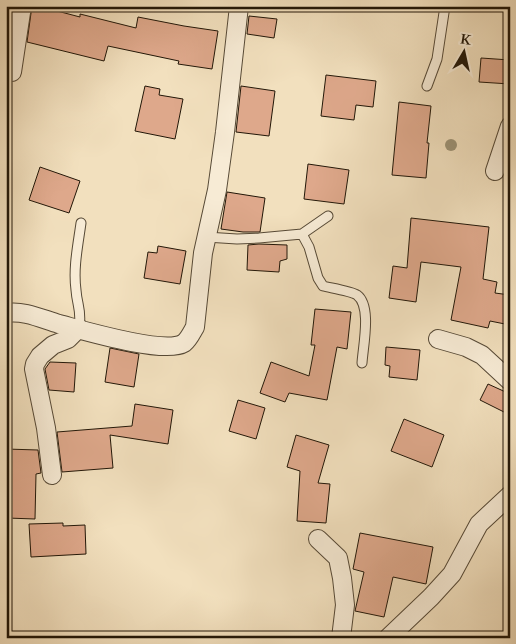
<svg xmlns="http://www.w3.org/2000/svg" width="516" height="644" viewBox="0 0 516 644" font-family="Cardo,serif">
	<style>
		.building { fill: #dea88b; stroke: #221708 }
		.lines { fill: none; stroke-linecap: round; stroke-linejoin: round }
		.lane-casing { stroke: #564936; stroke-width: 11 }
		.street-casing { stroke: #564936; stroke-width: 20 }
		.lane { stroke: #f7ebd5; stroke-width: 9 }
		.street { stroke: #f7ebd5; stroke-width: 18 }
		.tree { fill: #9c9275 }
	</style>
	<rect width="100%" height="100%" fill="#f2e0be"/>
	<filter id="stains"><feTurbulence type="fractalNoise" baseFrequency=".004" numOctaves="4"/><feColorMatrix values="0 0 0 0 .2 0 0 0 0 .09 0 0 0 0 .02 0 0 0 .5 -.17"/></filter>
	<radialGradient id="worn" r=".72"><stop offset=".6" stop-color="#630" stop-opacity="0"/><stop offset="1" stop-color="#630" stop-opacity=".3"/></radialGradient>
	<!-- building -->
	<path class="building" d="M32,6H38L80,17V14L136,28L138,17L184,26L218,31L212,69L178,64L179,61L108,46L104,61L27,42Z
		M249,16L277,19L274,38L247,34Z
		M481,58L510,60V84L479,82Z
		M326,75L376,81L373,107L356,105L354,120L321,116Z
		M145,86L160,89L159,95L183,99L175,139L135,131Z
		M241,86L275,91L269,136L236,132Z
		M399,102L431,106L427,143H429L426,178L392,175Z
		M308,164L349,170L344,204L304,199Z
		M40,167L80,181L69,213L29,200Z
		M227,192L265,198L260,232H243L221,229Z
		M411,218L489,227L483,279L497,282L495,293L510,295V325L490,321L488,328L451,320L461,267L421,262L416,302L389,298L393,266L407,268Z
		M259,244L287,245V259L280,261L279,272L247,270L248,245Z
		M158,246L186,251L180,284L144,278L148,252L157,253Z
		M315,309L351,312L347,349L337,347L327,400L289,393L285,402L260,393L271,362L309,376L315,345H311Z
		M386,347L420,350L417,380L389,377L390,366L385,365Z
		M110,348L139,354L134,387L105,382Z
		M50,362L76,363L74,392L49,390L45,369Z
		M488,384L510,394V415L480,400Z
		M238,400L265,408L256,439L229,431Z
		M135,404L173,410L168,444L110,435L113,468L62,472L57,432L132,426Z
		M404,419L444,435L432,467L391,451Z
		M296,435L329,445L318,483L330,484L326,523L297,521L300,471L287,467Z
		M6,449L38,450L41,473L36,474L35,519L7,518L8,478L6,477Z
		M63,523V526L85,525L86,554L31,557L29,524Z
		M360,533L433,547L426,584L393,577L384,617L355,611L364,572L353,569Z"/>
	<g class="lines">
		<!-- lane casing -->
		<g class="lane-casing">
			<path id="lane" d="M427,86L437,59L445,6
				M302,234L309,247L318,278L323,286C331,288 351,291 357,295C372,306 363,346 362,363
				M206,237L237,239L259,238L302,234L328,216
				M79,328C82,310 77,306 76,290C73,268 78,245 81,223"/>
		</g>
		<!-- street casing -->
		<g class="street-casing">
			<path id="street" d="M12,72L22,6
				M495,171L510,126
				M6,313C24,310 42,319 59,324C82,330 165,355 184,343C189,339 192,332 195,327L203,253L217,190L225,132L239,6
				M438,339L466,347L482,355L510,381
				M52,475L46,428L34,369L35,364L40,356L53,345L68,339L79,328
				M318,539L338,558L342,578L345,605L341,638
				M388,638L431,597L452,574L479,524L510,495"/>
		</g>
		<!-- lane -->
		<use href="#lane" class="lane"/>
		<!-- street -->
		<use href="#street" class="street"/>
	</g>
	<!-- trees -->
	<circle class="tree" cx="451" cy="145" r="6"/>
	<!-- margin -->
	<rect width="516" height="644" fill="none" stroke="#f2e0be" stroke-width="25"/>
	<rect x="8" y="8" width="501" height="629" fill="none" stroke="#221708" stroke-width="2.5"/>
	<rect x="12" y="12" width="491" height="619" fill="none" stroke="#221708"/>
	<!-- north arrow -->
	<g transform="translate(464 52) rotate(9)" stroke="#f7ebd5" stroke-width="4" paint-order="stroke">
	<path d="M0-4L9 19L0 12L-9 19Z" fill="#221708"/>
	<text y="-8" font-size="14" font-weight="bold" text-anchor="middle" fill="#221708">K</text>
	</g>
	<rect width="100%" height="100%" filter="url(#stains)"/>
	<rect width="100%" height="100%" fill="url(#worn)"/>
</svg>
